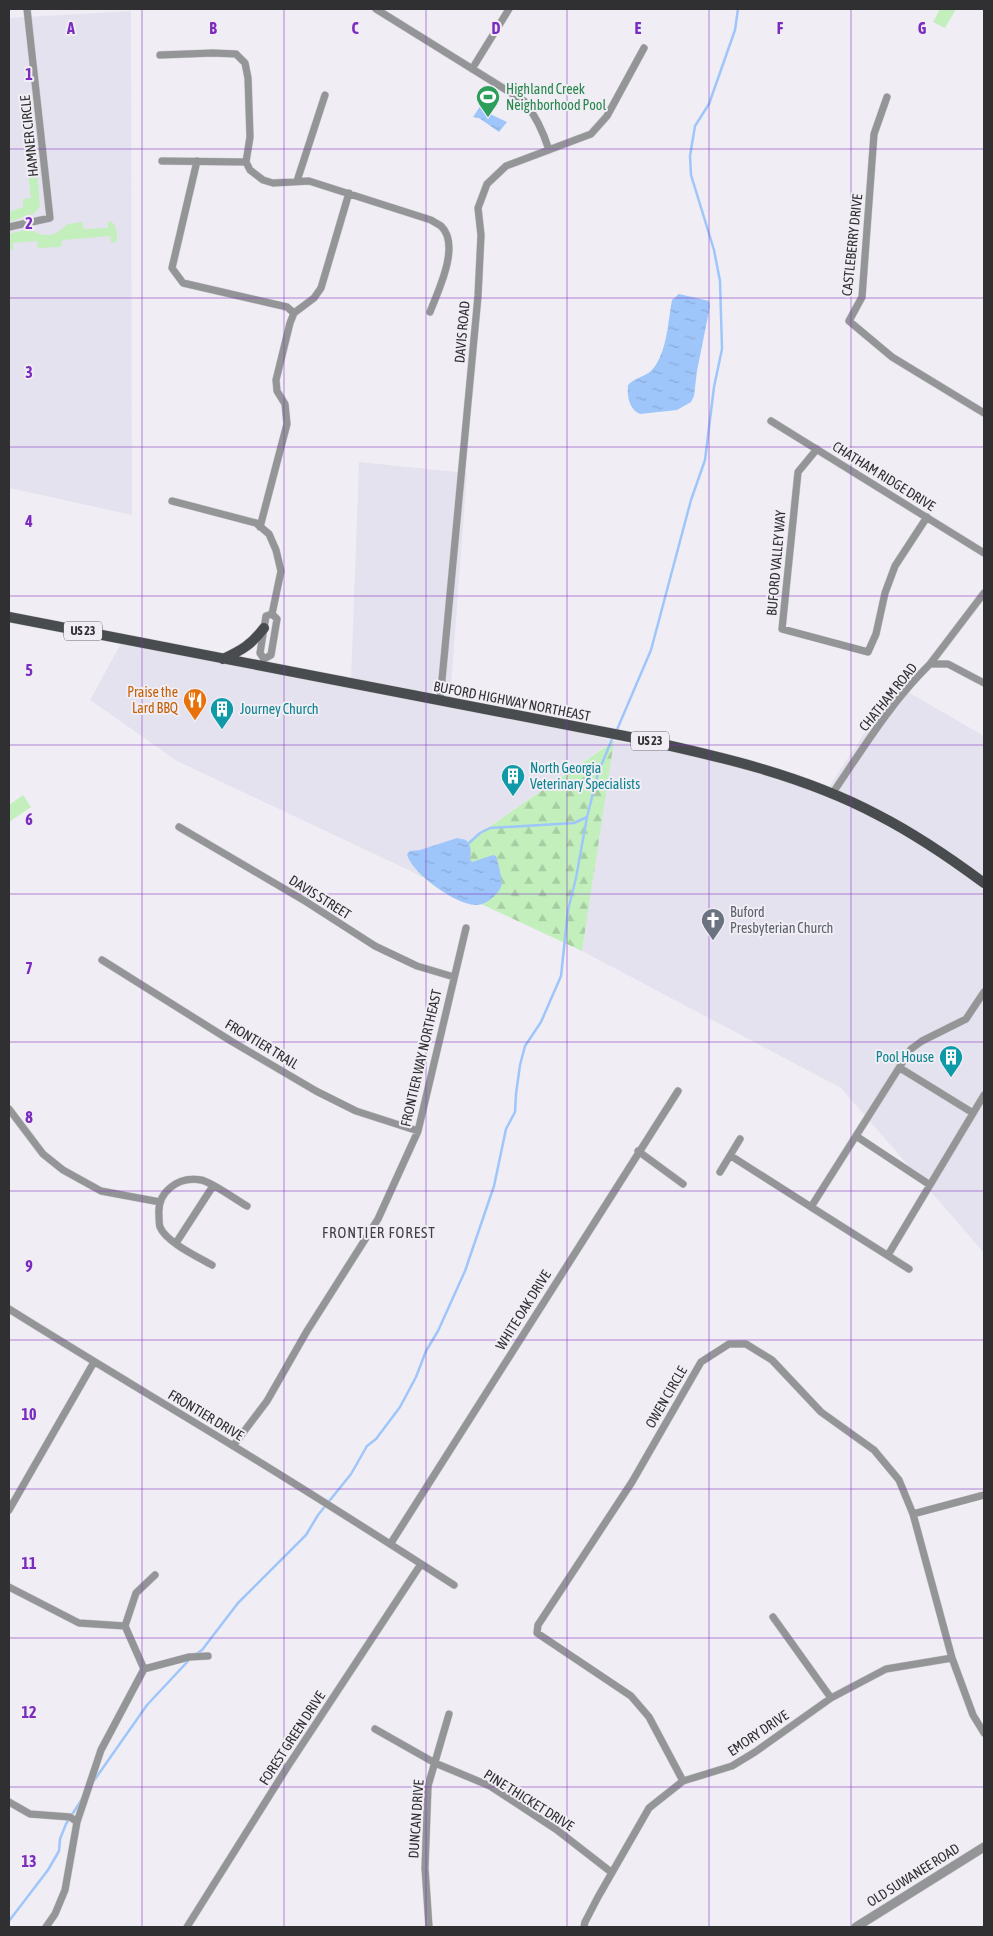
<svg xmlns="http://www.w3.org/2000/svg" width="993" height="1936" viewBox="0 0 993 1936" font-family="'Asap Condensed',sans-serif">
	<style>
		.built { fill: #e5e2ef }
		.green { fill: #c2efbc }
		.forest { fill: url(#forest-firs) }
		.water { fill: url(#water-ripples) }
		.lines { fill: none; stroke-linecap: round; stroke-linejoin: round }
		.stream { stroke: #9fc6fa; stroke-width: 2.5 }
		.minor-casing { stroke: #cdccd1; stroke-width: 8 }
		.tertiary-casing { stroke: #cdccd1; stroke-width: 10 }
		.primary-casing { stroke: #cdccd1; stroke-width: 11 }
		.minor { stroke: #939597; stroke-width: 7 }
		.tertiary { stroke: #939597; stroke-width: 9 }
		.primary { stroke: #494c4f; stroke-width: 10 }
		.grid { fill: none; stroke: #7b2cbf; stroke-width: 1; stroke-opacity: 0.55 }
		.labels { text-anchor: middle; stroke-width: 4; stroke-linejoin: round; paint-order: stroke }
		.shield { fill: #f0eef4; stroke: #6a686c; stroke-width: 1 }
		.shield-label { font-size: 12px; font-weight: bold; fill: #302f32 }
		.leisure-label { font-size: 14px; fill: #27864d; stroke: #f0eef4; text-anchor: start }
		.street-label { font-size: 14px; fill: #302f32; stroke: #f0eef4 }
		.food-label { font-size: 14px; fill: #c56008; stroke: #f0eef4; text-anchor: end }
		.culture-label { font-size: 14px; fill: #0d838f; stroke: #f0eef4; text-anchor: start }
		.worship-label { font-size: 14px; fill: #5b616d; stroke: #f0eef4; text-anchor: start }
		.neighbourhood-label { font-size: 15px; letter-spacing: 1px; fill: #414045; stroke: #f0eef4 }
		.grid-label { font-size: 16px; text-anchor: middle; font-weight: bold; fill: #7b2cbf; stroke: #f0eef4; stroke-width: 4; stroke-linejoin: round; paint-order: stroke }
	</style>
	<defs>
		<pattern id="forest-firs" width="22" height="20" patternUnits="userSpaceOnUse" patternTransform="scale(1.25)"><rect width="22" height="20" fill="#c2efbc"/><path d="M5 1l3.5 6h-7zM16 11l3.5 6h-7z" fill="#a7cda2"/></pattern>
		<pattern id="water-ripples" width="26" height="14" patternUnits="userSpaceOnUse" patternTransform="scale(1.25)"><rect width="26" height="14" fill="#9fc6fa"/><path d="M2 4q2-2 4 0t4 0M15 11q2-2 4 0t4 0" fill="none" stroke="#89aad7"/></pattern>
	</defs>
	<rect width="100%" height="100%" fill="#f0eef4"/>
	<!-- built -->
	<path class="built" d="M131,11L132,515L9,488V18Z
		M359,462L467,473L450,700L614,741L735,758L827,790L896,685L984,736V1253L841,1088L582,951L613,741L419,875L177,761L90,700L124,638L351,680Z"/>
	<!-- green -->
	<path class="green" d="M940,9H956L945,28L933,22Z
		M29,164L34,166L37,170L40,206L35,213L9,222V212L23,207V199L31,198L27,166H20Z
		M111,221C117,226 117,233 117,241L114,243L111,242L110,236L62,240L61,247L38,248L37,241L13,243V250L9,251V234L29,229L42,235H51L58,232L68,224L82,222L84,229L108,228V223Z
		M23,795L31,807L9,822V805Z"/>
	<!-- forest -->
	<path class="forest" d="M614,741L582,951L419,875Z"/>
	<!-- water -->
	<path class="water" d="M481,105H487L490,109V114L507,122L499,132L479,118L473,117Z
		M679,294L709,301L710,306L697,371L694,396L691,402L677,410L640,414C629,409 627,397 628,385C634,378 644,377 651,371C667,355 668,321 672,300Z
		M457,838L466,840C472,847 471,851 470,859L472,862L493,855L496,856C498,861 502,879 502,883C501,893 486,905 477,905C457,906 411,873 407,854L410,851L420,850Z"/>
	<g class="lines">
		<!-- stream -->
		<path class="stream" d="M616,732L651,650L691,500L705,460L714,387L722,349L720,281L714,250L691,175L690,156L695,126L709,104L735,30L738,9
			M469,843L480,833L490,828L574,823L587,817
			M196,1654L202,1650L238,1603L306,1535L318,1515L351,1474L367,1446L376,1439L400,1407L416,1377L426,1351L438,1331L465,1271L494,1186L506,1129L515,1112L516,1094L520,1065L525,1046L541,1022L561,976L568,910L576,878L587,817L598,773L613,737
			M93,1782L147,1705L190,1659
			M9,1921L48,1870L59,1851L60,1839L66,1824L82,1799"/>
		<!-- minor casing -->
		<g class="minor-casing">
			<path id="minor" d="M376,9L524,101C536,116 543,131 549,150
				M160,55L213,53L236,54L245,63L248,78L250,137L246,162L250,170L263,180L273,183L309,181L431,220C434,222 438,224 441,226C461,245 438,291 430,312
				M472,69L509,9
				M887,97L874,134L862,297L849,321L892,357L984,413
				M162,161L246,162
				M197,161L172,268L183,283L287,307L294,313
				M297,181L325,95
				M9,227L50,218L27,9
				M771,421L984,553
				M817,449L798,472L782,629L868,652L876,634L885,593L895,566L927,517
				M172,501L256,523L269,534L276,550L281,571L272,614L277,619L271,655L264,659
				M260,527L287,424L285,404L277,391L276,380L290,323L294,313L314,298L321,288L349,193
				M263,663L264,659L260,653L266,616L272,614
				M930,664L984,593
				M440,701L478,296L481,235L478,208L487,184L506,166L591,134L607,116L644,48
				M832,794C862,750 891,702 930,664H948L984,683
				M179,827L305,901L375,946L417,966L454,977
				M102,960L231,1041L316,1091L356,1111L418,1131
				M900,1068L973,1113
				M9,1109L43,1154L63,1170L101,1191L160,1202
				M856,1136L930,1185
				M638,1151L683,1184
				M731,1156L811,1207
				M720,1172L740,1139
				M176,1243L213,1186
				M888,1255L984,1095
				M212,1265C198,1257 166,1242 160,1227C159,1224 159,1218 159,1215C157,1192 178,1176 201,1180C212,1182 236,1200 247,1206
				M909,1269L811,1207L911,1049L922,1041L966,1019L984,992
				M9,1309C84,1356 160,1401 235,1447C309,1492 381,1538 454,1585
				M233,1446L267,1401L307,1331L378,1219L418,1131L466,928
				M9,1510L94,1362
				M913,1514L984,1495
				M391,1543L678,1091
				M9,1587L79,1623L125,1626
				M773,1617L831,1698
				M144,1669L125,1626L136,1593L155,1575
				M144,1669L189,1657L208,1656
				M375,1729L435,1763L490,1786L557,1830L611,1872
				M683,1781L649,1717L631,1696L537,1633L538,1625L632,1482L701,1362L729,1344H746L772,1360L821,1412L874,1450L899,1480L913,1514L952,1658L973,1715L984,1733
				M9,1802L30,1814L70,1817L77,1822
				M46,1927L55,1914L65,1890L77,1822L101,1750L144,1669
				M187,1927L288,1766L421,1564
				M429,1927L425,1868L428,1786L449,1714
				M584,1927L585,1922L598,1897L649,1808L683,1781L732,1766L755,1752L831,1698L886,1669L952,1658"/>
		</g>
		<!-- tertiary casing -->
		<g class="tertiary-casing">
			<path id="tertiary" d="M856,1927L984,1847"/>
		</g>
		<!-- primary casing -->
		<g class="primary-casing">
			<path id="primary" d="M9,617L635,738C718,756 803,775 878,815C917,835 949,857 984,883
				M223,659C242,650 251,645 264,628"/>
		</g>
		<!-- minor -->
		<use href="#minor" class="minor"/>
		<!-- tertiary -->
		<use href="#tertiary" class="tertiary"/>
		<!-- primary -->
		<use href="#primary" class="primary"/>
	</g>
	<!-- grid -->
	<path class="grid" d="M142,9V1927M284,9V1927M426,9V1927M567,9V1927M709,9V1927M851,9V1927M9,149H984M9,298H984M9,447H984M9,596H984M9,745H984M9,894H984M9,1042H984M9,1191H984M9,1340H984M9,1489H984M9,1638H984M9,1787H984"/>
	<!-- icons -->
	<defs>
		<g id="stadium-pin" transform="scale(1.25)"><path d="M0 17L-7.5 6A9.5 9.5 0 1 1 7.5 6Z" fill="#2e9e5b" stroke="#f0eef4"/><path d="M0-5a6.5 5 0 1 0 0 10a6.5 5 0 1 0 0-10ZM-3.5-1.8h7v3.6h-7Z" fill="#fff"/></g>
		<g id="restaurant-pin" transform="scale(1.25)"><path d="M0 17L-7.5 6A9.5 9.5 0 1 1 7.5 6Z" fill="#e8710a" stroke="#f0eef4"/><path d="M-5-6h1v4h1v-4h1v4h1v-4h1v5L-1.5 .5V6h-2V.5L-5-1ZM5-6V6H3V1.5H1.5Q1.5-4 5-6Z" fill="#fff"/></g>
		<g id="building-pin" transform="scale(1.25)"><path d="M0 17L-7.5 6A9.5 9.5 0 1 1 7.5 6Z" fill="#0f9aa8" stroke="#f0eef4"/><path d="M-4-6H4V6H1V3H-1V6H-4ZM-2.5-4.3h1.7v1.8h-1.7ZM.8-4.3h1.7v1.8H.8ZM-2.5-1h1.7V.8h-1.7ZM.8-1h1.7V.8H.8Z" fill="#fff"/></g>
		<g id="church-pin" transform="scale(1.25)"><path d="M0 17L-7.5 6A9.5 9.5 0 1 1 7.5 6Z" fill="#6b7280" stroke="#f0eef4"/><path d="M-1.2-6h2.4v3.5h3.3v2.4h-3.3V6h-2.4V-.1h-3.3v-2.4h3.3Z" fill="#fff"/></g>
	</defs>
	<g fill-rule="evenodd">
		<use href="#stadium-pin" x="488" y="97"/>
		<use href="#restaurant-pin" x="195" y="700"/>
		<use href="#building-pin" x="222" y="709"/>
		<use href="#building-pin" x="513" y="776"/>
		<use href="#church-pin" x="713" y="920"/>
		<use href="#building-pin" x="951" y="1057"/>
	</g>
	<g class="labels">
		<!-- shield labels -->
		<g class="shield">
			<rect x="64" y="621.5" width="38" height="19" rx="4"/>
			<rect x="631" y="731.5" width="38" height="19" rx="4"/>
		</g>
		<g class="shield-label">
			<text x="83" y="635">US 23</text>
			<text x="650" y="745">US 23</text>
		</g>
		<!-- leisure labels -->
		<g class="leisure-label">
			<text x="506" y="94">Highland Creek<tspan x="506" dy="16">Neighborhood Pool</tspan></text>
		</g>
		<!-- street labels -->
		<g class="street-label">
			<text transform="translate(29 136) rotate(-96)" y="5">HAMNER CIRCLE</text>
			<text transform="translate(852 245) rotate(-84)" y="5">CASTLEBERRY DRIVE</text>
			<text transform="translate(462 332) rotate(-85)" y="5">DAVIS ROAD</text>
			<text transform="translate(884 476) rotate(32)" y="5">CHATHAM RIDGE DRIVE</text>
			<text transform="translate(776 563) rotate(-85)" y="5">BUFORD VALLEY WAY</text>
			<text transform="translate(888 697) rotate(-51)" y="5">CHATHAM ROAD</text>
			<text transform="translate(512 701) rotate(11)" y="5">BUFORD HIGHWAY NORTHEAST</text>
			<text transform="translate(320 897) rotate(32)" y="5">DAVIS STREET</text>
			<text transform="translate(262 1044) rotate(31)" y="5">FRONTIER TRAIL</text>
			<text transform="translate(421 1058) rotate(-77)" y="5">FRONTIER WAY NORTHEAST</text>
			<text transform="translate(523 1310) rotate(-58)" y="5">WHITE OAK DRIVE</text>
			<text transform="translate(666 1397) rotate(-60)" y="5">OWEN CIRCLE</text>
			<text transform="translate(206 1415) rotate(31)" y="5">FRONTIER DRIVE</text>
			<text transform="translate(758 1733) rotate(-34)" y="5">EMORY DRIVE</text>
			<text transform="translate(292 1738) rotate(-57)" y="5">FOREST GREEN DRIVE</text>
			<text transform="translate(529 1800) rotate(32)" y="5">PINE THICKET DRIVE</text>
			<text transform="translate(416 1819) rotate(-86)" y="5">DUNCAN DRIVE</text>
			<text transform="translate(913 1875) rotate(-32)" y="5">OLD SUWANEE ROAD</text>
		</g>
		<!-- food labels -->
		<g class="food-label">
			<text x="178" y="697">Praise the<tspan x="178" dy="16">Lard BBQ</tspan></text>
		</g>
		<!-- culture labels -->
		<g class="culture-label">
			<text x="240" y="714">Journey Church</text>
			<text x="530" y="773">North Georgia<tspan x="530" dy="16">Veterinary Specialists</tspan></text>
			<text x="934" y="1062" text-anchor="end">Pool House</text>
		</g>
		<!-- worship labels -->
		<g class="worship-label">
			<text x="730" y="917">Buford<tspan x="730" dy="16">Presbyterian Church</tspan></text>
		</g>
		<!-- neighbourhood labels -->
		<g class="neighbourhood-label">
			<text x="379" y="1238">FRONTIER FOREST</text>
		</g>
	</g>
	<g class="grid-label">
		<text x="71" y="34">A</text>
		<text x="213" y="34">B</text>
		<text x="355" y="34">C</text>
		<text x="496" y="34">D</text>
		<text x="638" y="34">E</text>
		<text x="780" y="34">F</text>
		<text x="922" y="34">G</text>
		<text x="29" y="80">1</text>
		<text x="29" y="229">2</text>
		<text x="29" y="378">3</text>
		<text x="29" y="527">4</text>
		<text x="29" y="676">5</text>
		<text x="29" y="825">6</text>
		<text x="29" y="974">7</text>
		<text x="29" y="1123">8</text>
		<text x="29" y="1272">9</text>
		<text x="29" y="1420">10</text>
		<text x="29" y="1569">11</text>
		<text x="29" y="1718">12</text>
		<text x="29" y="1867">13</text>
	</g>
	<!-- border -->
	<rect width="993" height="1936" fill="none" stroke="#302f32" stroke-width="20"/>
</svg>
